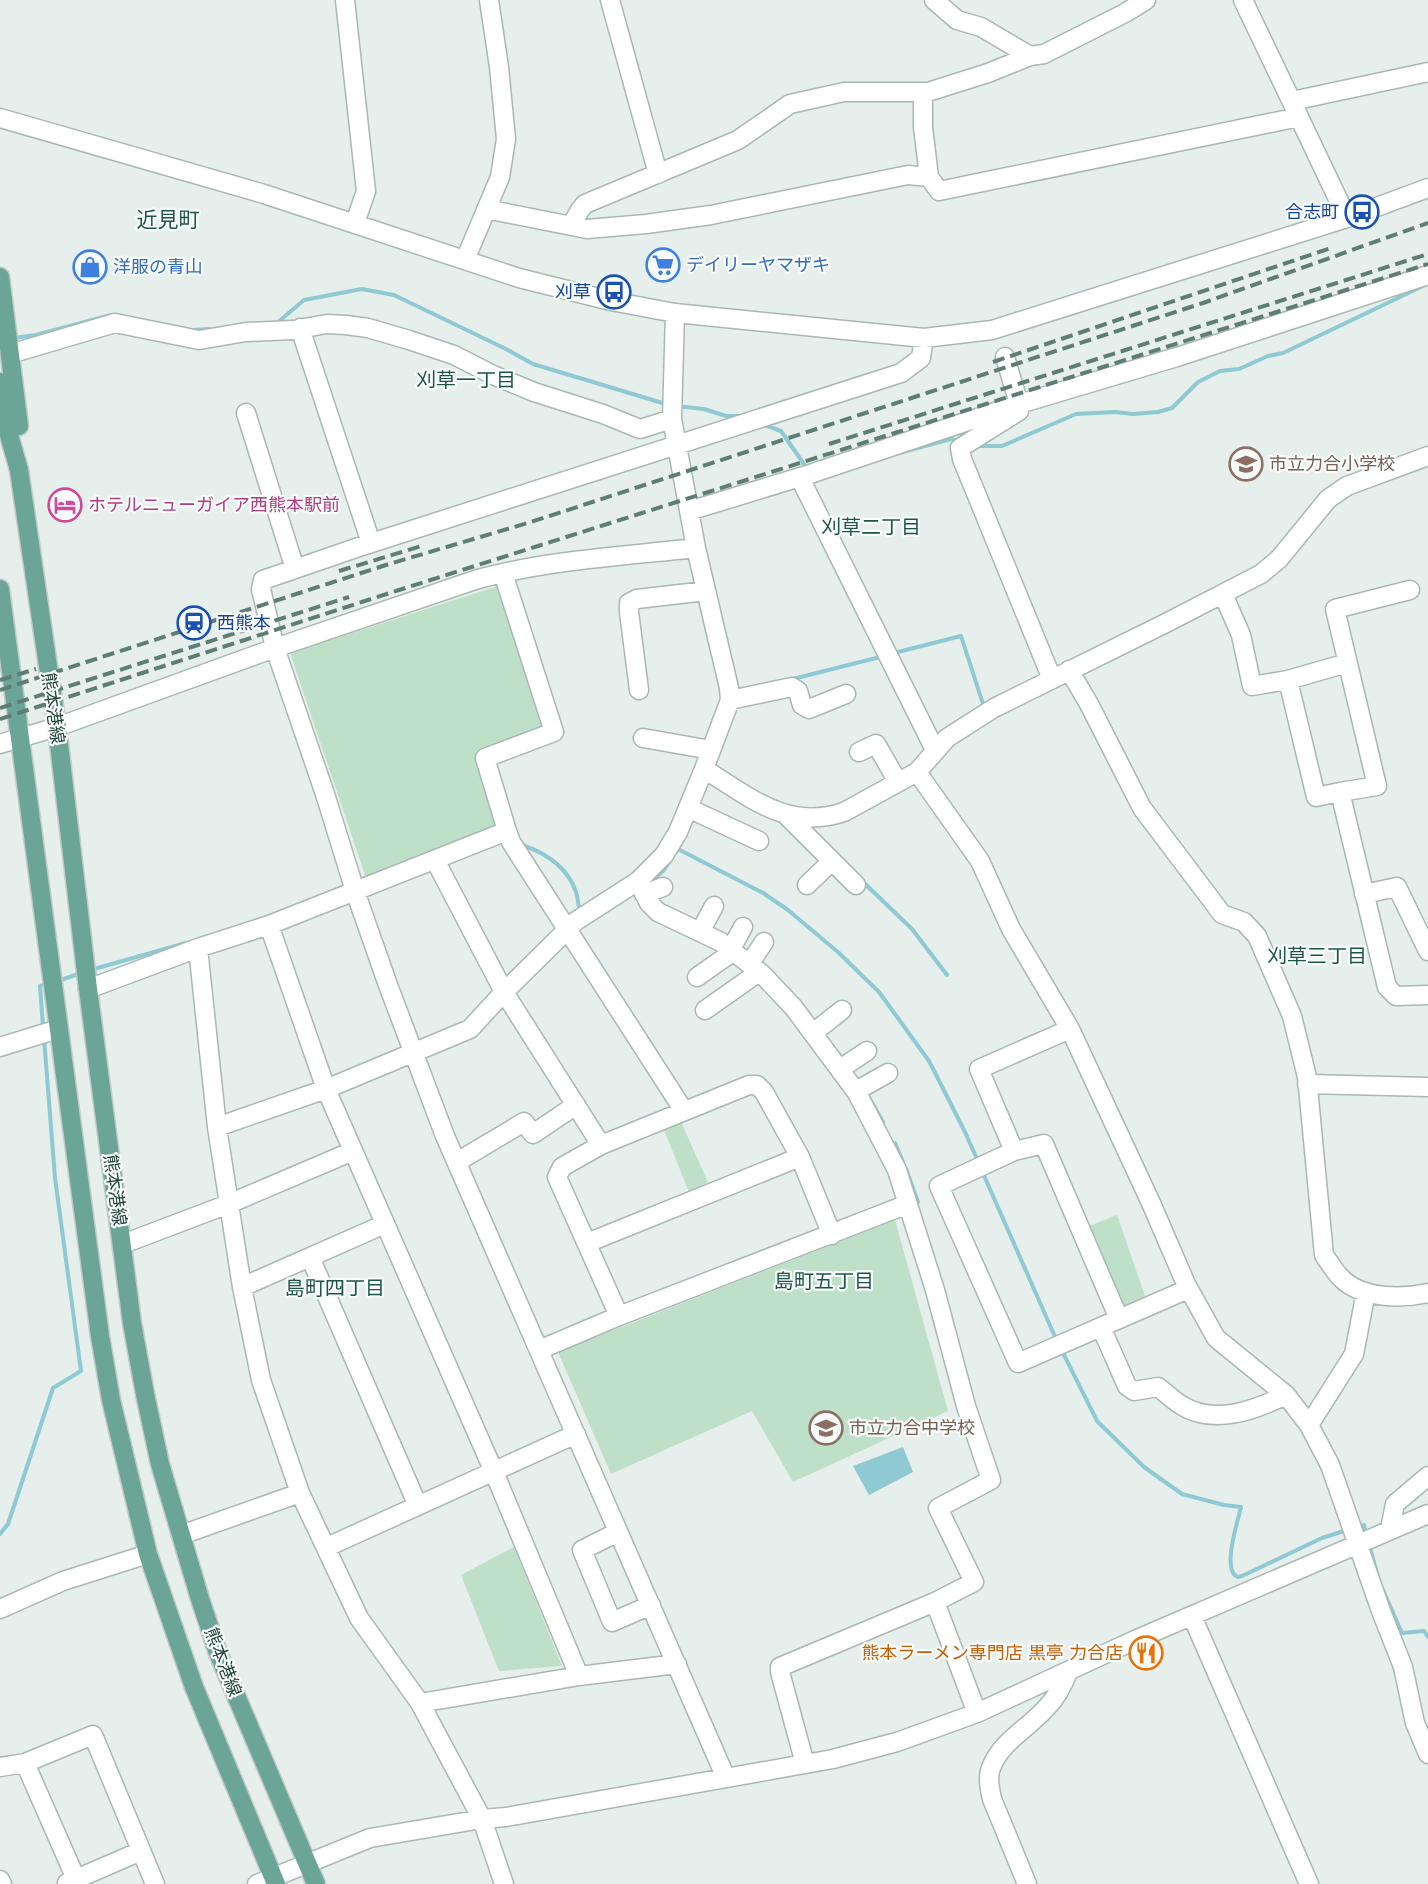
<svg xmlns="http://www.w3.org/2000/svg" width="1428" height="1884" viewBox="0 0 1428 1884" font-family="Inter,'Noto Sans JP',sans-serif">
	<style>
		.green { fill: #bfe0c8 }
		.water { fill: #8ec9d4 }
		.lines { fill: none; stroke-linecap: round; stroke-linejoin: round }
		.stream { stroke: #8ec9d4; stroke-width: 4 }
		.minor-casing { stroke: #a8b8b2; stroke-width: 21 }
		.major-casing { stroke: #c2cac8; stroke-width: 21 }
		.minor { stroke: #fff; stroke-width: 18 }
		.major { stroke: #6aa596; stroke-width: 18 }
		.rail { stroke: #5f7d75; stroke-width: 4; stroke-dasharray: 12 6; stroke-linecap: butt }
		.labels { text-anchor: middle; stroke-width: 4.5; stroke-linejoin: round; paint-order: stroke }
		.transit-label { font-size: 18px; fill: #164399; stroke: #f7fbf9; text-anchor: end }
		.shop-label { font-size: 18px; fill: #366cbe; stroke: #f7fbf9; text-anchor: start }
		.education-label { font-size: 18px; fill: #785e54; stroke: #f7fbf9; text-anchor: start }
		.hotel-label { font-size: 18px; fill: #b23c85; stroke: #f7fbf9; text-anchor: start }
		.street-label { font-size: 18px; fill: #24423a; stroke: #f7fbf9 }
		.food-label { font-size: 18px; fill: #c56008; stroke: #f7fbf9; text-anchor: end }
		.neighbourhood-label { font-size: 20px; fill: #1f5548; stroke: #f7fbf9 }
		.quarter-label { font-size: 21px; fill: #1f5548; stroke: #f7fbf9 }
	</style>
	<rect width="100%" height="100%" fill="#e6efeb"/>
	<!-- green -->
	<path class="green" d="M501,585L550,731L477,757L497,825L366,878L290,653Z
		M681,1122L708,1182L689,1192L664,1130Z
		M1117,1215L1145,1296L1123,1308L1089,1226Z
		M895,1220L948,1411L793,1482L752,1411L611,1474L558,1352Z
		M514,1547L562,1666L499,1671L461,1575Z"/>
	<!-- water -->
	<path class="water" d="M903,1447L913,1472L869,1495L853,1466Z"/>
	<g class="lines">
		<!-- stream -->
		<path class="stream" d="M277,323L304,300L362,289L394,295L506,349L533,364L666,404
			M193,330L209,329
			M14,338L36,335L111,315H115
			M676,406L704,409L726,416H742
			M762,424L781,431L808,470
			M977,446H1002L1076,414L1115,412L1133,414L1158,412L1172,408L1198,382L1220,371L1239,369L1268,356L1283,353L1425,285
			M899,453L951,439L958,441
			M894,653L961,636L984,707
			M789,680L884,656
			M522,845C546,853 567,866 576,892C578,898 578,905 580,911
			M676,852L678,849L763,893L788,910L839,953L879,992L929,1061L964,1130L978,1161
			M861,880L912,929L947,975
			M649,883L663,871L672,858
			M94,969L186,943
			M58,981L78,974
			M43,1027L40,986L48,984
			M867,1094L883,1122
			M895,1143L903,1162
			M906,1169L918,1202
			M982,1171L1056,1339
			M1061,1349L1097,1421L1144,1467L1182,1494L1224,1505L1241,1507C1238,1521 1221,1571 1238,1577L1242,1576L1322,1538L1347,1530
			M1357,1527L1364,1525L1366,1534
			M0,1534L8,1524L53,1388L81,1371L55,1178L44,1038
			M1369,1544L1378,1577
			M1383,1590L1402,1633L1424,1631L1428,1637"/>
		<!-- minor casing -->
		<g class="minor-casing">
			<path id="minor" d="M345,0L366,191L355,223
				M610,0L658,174
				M934,0L957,20L981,27L1030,56
				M923,92V127L929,177
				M1292,101L1428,72
				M1299,117L1347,218
				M0,118L264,194L519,278L611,301L675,313L924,338L992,330L1347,218L1428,188
				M486,209L587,229L646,224L711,215L908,175L929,177L939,191L1299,117L1243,0
				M572,224L580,210L585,204L738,140L790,104L844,92H928L988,73L1030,56L1044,54L1125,13L1146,0
				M465,260L500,177L506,139L499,67L489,0
				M300,328L371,543
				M10,354L115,323L199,340L246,332L293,330L327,324L346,325L368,328L409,340L454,355L493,375L534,392L603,414L640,429L672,419
				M1005,357L1019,404V411L960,448L962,459L1052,679
				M246,413L295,569
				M800,478L935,750
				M689,511L810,474L1019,404L1177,357L1428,275
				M503,573L554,732L485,758L507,831L511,842L684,1111
				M1223,594L1241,635L1252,686L1288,680L1347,663
				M1069,670L1089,704L1142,808L1222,914L1244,922L1257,936L1292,1016L1307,1077L1324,1255C1329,1262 1335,1272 1341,1278C1362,1299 1401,1299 1428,1293
				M1288,680L1316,797L1340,792L1387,987L1396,996L1428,995
				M639,690L629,612V603L637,599L706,591
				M730,700L792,687L798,691L802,705L809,709L846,694
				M643,738L711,750
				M0,744L57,727L275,648L478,579C549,560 624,556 696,548
				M859,752L876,744L898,782
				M704,769C750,797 787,831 844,812L917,772L947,738L994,708L1166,623L1261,574L1279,559L1328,499L1347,486L1428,456
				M917,772L980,861L1011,929L1070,1029L1151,1203L1186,1284L1216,1338L1286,1395L1309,1425L1330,1465L1381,1611L1403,1667L1415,1723L1428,1754
				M1340,792L1377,786L1335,609L1410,590
				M688,808L759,841
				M787,816L856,885
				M435,860L504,992L601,1145
				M638,881L649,903L658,912L721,942L762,974L794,1008L857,1093L897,1170L935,1290L966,1406L991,1480L938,1508L974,1582L935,1602L780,1667V1672L805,1764
				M807,885L832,861
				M644,894L663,887
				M1364,894L1397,887L1428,951
				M269,925L326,1089L494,1472L579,1676
				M700,932L714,906
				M198,948L217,1127L242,1287L261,1380L300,1493L359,1618L420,1703L482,1819L504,1884
				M731,949L743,927
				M750,963L764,942
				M697,977L734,951
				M88,989L198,948L269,925L507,831
				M705,1010L759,972
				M813,1033L842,1010
				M0,1047L58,1029
				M840,1069L867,1051
				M1307,1084L1428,1087
				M856,1091L888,1073
				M217,1127L326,1089L470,1029L504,992L576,921L638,881L664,855L678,832L704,769L730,700L729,688L696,548L672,419L675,313
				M1014,1151L979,1069L1070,1029
				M457,1162L524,1122L533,1134L576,1105
				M587,1243L800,1157
				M123,1244L231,1203L353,1151
				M310,1257L418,1506
				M242,1287L385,1224
				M619,1316L557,1177L562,1167L601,1145L749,1085H757L764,1092L800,1157L832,1235
				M1119,1319L1044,1144L1014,1151L939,1186L1018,1363L1188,1289
				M1101,1327L1127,1386L1134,1391L1158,1387C1166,1393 1173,1400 1181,1405C1214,1426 1255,1410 1286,1395
				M539,1350L619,1316L908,1204
				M1309,1425L1354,1354L1366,1292
				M1390,1529L1395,1504L1428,1476
				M618,1532L582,1550L612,1622L651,1605
				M181,1535L300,1493
				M327,1547L576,1434
				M935,1602L977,1713
				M0,1609L63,1581L148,1554
				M1192,1616L1309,1884
				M420,1703L579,1676L677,1664
				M25,1763L76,1879
				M0,1767L25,1763L93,1735L155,1884
				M726,1778L445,1136L388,985L355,891L325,794L275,648L261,589L263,580L359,547L901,373L921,358L924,338
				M0,1880L2,1884
				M67,1883L141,1851
				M257,1884L370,1838L482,1819L506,1817L833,1759L897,1742L977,1713L1135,1640L1428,1514
				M1027,1884L992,1799C990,1790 987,1777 991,1768C1001,1741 1029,1728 1047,1707C1057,1697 1063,1685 1068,1672"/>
		</g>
		<!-- major casing -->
		<g class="major-casing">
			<path id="major" d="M0,277L19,426
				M0,382L9,435L19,470L57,727L88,989L132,1323L145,1394L160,1464L200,1599L218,1653L316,1884
				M0,589L100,1336L111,1400L148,1554L194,1687L276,1884"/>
		</g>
		<!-- minor -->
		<use href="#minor" class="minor"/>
		<!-- major -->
		<use href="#major" class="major"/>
		<!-- rail -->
		<path class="rail" d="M993,362L1331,248
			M829,444L1428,254
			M339,571L425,545
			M0,680L36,669
			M0,690L389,564L531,522L1203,303L1428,223
			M0,708L349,597
			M0,719L399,590L1428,264"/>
	</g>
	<!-- icons -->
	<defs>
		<g id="bus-ring" transform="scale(1.725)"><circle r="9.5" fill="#f7fbf9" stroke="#1a4fb4" stroke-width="1.5"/><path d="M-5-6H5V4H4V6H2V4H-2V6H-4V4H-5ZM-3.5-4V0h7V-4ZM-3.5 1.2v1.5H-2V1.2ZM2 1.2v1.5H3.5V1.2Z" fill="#1a4fb4"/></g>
		<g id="supermarket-ring" transform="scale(1.725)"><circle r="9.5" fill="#f7fbf9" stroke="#3f7fe0" stroke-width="1.5"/><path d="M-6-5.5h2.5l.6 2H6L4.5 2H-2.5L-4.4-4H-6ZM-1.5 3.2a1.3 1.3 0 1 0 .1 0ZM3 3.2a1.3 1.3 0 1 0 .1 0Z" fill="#3f7fe0"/></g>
		<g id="shop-ring" transform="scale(1.725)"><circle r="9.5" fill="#f7fbf9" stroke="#3f7fe0" stroke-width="1.5"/><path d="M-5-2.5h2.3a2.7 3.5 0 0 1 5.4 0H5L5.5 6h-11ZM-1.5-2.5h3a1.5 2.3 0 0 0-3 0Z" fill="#3f7fe0"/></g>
		<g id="school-ring" transform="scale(1.725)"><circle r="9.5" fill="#f7fbf9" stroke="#8d6e63" stroke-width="1.5"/><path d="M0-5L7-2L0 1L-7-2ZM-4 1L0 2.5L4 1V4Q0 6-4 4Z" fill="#8d6e63"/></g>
		<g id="hotel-ring" transform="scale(1.725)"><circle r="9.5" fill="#f7fbf9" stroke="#d1479c" stroke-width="1.5"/><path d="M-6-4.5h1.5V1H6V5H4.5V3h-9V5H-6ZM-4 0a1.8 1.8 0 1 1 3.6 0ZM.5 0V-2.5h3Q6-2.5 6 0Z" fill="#d1479c"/></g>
		<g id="station-ring" transform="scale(1.725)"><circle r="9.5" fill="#f7fbf9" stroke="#1a4fb4" stroke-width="1.5"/><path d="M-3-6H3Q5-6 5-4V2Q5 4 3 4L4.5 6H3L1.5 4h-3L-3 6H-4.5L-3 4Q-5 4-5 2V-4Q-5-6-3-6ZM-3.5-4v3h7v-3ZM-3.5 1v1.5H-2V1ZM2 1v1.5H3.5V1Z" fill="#1a4fb4"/></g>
		<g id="restaurant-ring" transform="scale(1.725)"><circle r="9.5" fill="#f7fbf9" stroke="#e8710a" stroke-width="1.5"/><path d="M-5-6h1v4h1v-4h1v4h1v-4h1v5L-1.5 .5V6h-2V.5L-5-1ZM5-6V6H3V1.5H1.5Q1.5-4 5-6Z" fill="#e8710a"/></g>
	</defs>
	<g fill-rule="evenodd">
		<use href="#bus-ring" x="1362" y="212"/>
		<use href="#supermarket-ring" x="663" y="265"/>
		<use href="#shop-ring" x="90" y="267"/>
		<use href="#bus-ring" x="614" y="292"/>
		<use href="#school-ring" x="1246" y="464"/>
		<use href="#hotel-ring" x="65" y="505"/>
		<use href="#station-ring" x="194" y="623"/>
		<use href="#school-ring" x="826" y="1428"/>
		<use href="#restaurant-ring" x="1146" y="1653"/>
	</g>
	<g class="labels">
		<!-- transit labels -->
		<g class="transit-label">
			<text x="1339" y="218">合志町</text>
			<text x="591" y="298">刈草</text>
			<text x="217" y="629" text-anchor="start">西熊本</text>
		</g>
		<!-- shop labels -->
		<g class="shop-label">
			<text x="686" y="271">デイリーヤマザキ</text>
			<text x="113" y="273">洋服の青山</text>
		</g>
		<!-- education labels -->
		<g class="education-label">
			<text x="1269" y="470">市立力合小学校</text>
			<text x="849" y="1434">市立力合中学校</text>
		</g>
		<!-- hotel labels -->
		<g class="hotel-label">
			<text x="88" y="511">ホテルニューガイア西熊本駅前</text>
		</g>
		<!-- street labels -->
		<g class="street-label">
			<text transform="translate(53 708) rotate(82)" y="6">熊本港線</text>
			<text transform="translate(115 1190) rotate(82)" y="6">熊本港線</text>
			<text transform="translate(223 1662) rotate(69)" y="6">熊本港線</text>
		</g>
		<!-- food labels -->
		<g class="food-label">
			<text x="1123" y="1659">熊本ラーメン専門店 黒亭 力合店</text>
		</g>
		<!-- neighbourhood labels -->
		<g class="neighbourhood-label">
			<text x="466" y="387">刈草一丁目</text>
			<text x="871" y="534">刈草二丁目</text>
			<text x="1317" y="963">刈草三丁目</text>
			<text x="824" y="1288">島町五丁目</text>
			<text x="335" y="1295">島町四丁目</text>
		</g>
		<!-- quarter labels -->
		<g class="quarter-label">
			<text x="168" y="227">近見町</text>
		</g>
	</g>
</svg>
